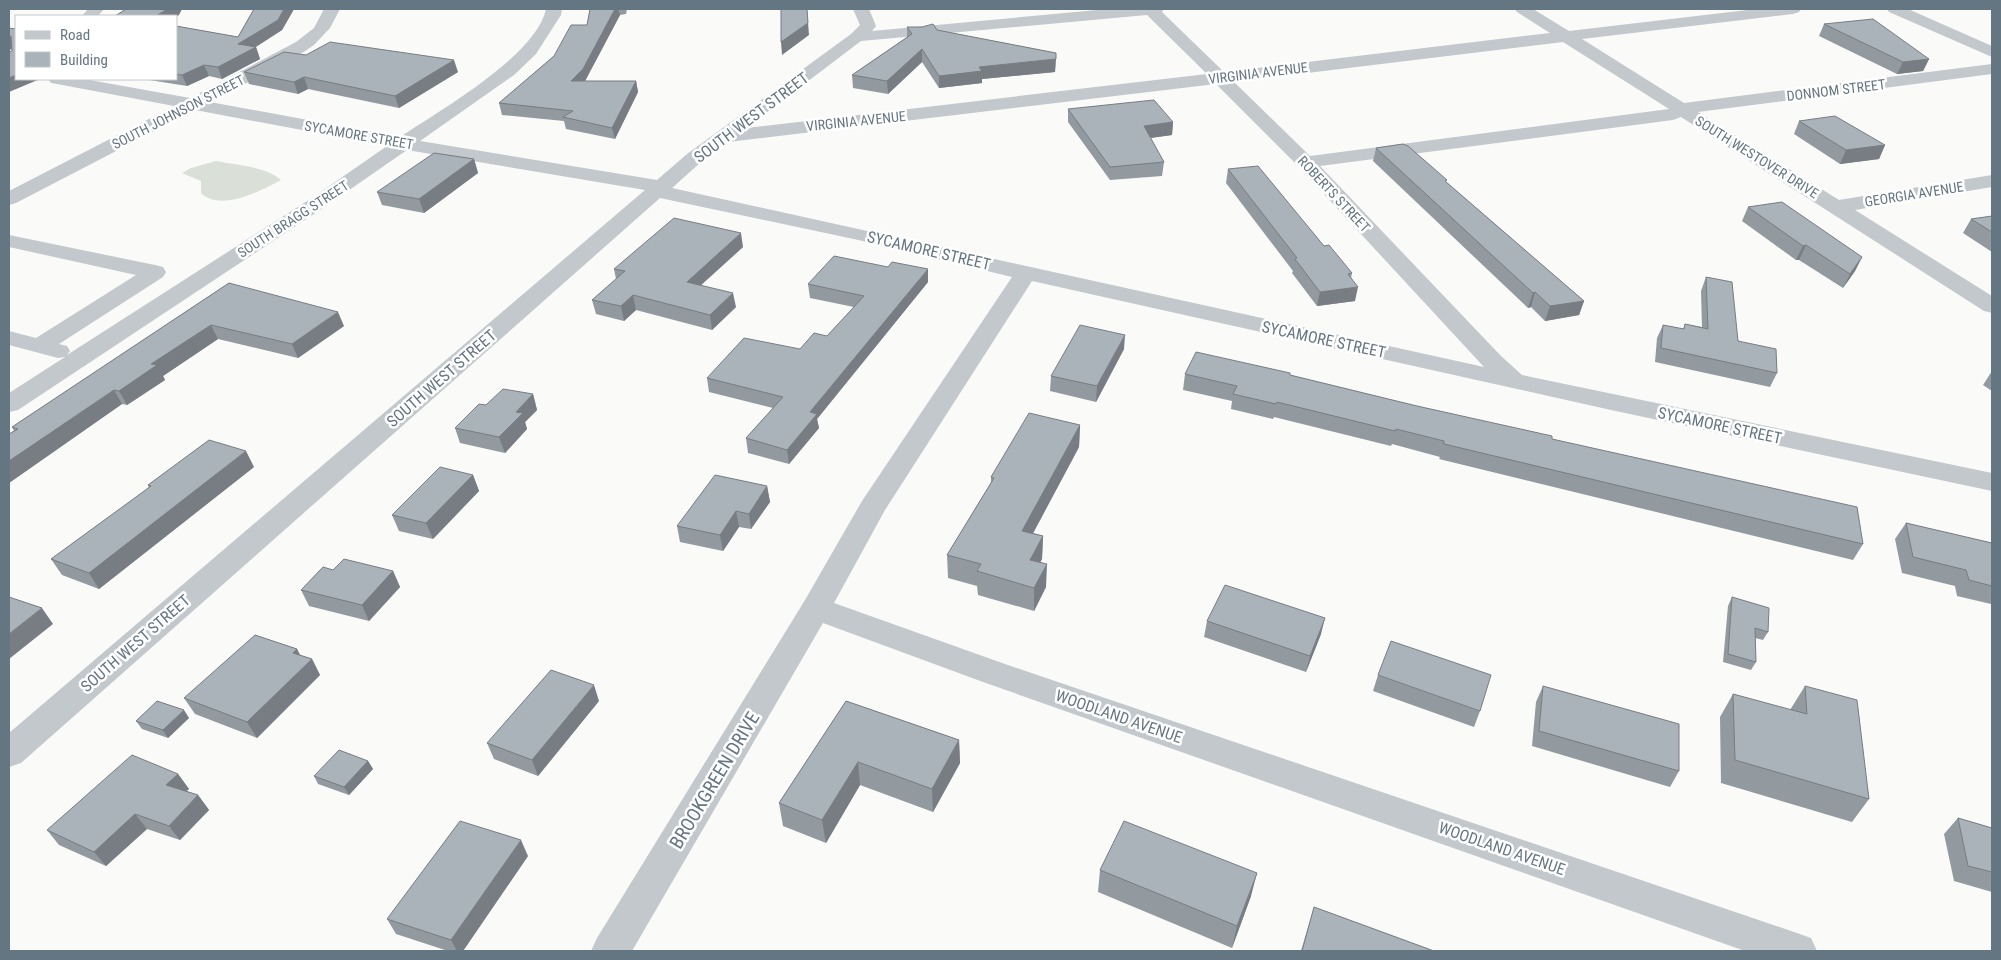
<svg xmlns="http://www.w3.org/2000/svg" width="2001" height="960" viewBox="0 0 2001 960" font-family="'Roboto Condensed',sans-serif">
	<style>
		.green { fill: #dadfd7 }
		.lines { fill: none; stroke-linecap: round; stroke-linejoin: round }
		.minor { fill: #c3c8cc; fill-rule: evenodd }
		.wall { fill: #929a9f }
		.shaded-wall { fill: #777d82 }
		.building { fill: #aab3b9; stroke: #777d82 }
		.labels { text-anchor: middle; stroke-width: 5; stroke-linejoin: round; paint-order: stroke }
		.far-street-label { font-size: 14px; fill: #657683; stroke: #fff }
		.street-label { font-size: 16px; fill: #657683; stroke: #fff }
		.near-street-label { font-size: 19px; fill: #657683; stroke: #fff }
	</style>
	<rect width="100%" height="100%" fill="#fafaf8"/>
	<!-- green -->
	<path class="green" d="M216,161C236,165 264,166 281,180C261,191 220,212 201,193V181L182,173L191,168Z"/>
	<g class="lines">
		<!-- minor -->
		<path class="minor" d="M88,9H104L98,16H82Z
			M324,9H340L330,28L314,45L293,59L210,102L400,137C439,111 537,55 546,9H562L561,15L536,54L514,75L420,141L657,180L687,154L851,34L860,25L853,9H869L876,26L872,31L1108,9H1164L1162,12L1224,72L1550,33L1517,12L1515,9H1533L1569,31L1756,9H1801L1799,12L1793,14L1582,39L1684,103L1992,64V74L1698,112L1839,200L1992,175V187L1855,210L1992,296V313L1984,311L1681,117L1673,120L1320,166L1501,356L1522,375L1992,473V491L1611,410L1032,281L885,510L834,603L1005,664L1797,933L1811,938L1817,951H1745L983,682L823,623L632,951H591L597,938L805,600L862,501L1012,277L863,241L660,198L21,763L9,767V733L645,190L407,150L329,204L18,410L9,412V393L65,357L58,358L9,345V331L36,338L136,275L9,247V235L155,265L163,267L166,272L163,277L59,344L67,346L70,351L67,355L315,196L387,146L195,110L16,203L9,205V191L174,106L57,84L51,83L48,79H84L190,98L296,42L314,28ZM1147,15L1207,74L746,128L861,41ZM1563,42L1669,109L1310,156L1234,82ZM1216,84L1298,166L1484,367L672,188L701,162L728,142Z
			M1887,9H1908L1992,46V57L1889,12Z"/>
	</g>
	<!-- wall -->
	<path class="wall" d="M254,9H294L282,30L256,47L260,59L222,79L209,76L187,86L143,79H176V26L238,37Z
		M590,9H627L626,14L620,15L585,81H636L638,92L615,139L566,129L564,121L502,115L499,103L554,56L587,25Z
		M1824,24L1929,59L1923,71L1897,74L1819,36Z
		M907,27L937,30L1056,53L1055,72L982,79V83L939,88L922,62L888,94L853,88L852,75L907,37Z
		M306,55L458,72L399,108L308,89L298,94L249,84L244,72Z
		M1068,109L1173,122L1172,135L1150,138L1164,162L1162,176L1110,180L1068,122Z
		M1799,121L1885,145L1879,159L1840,164L1794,134Z
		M1376,148L1446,182L1584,301L1579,315L1545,321L1531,307L1528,308L1373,161Z
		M474,159L478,173L424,213L382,205L377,192Z
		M1228,169L1324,246L1352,273L1351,278L1355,301L1317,306L1292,273L1293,271L1226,183Z
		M1748,207L1862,257L1855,271L1843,288L1799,260H1796L1742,221Z
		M1992,216V252L1963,233L1971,219Z
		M743,247L701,285L736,307L712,330L636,310L624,321L596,314L592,300L616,279L614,269Z
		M1706,277L1738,341L1777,373L1770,387L1655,362L1657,338L1663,325L1683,329L1685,324L1702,327L1701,291Z
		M928,282L817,419L819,428L789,464L748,453L746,438L773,408L709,392L707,378L800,349L827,336L854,307L810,298L808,284Z
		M229,283L344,326L298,358L218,339L163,376L165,380L127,405L122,404L9,483V434L14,431L12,427Z
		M1124,349L1096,402L1050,391L1051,376Z
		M1992,371V391L1983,385Z
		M1185,374L1290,375L1552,439L1863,544L1853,560L1439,459L1440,457L1392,444L1391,446L1274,417L1273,419L1231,409L1232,401L1183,390Z
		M533,394L537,410L525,422L527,429L505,453L460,443L455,428L486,405Z
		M1080,425L1079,447L1033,533L1043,536L1042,559L1040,562L1046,587L1034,611L978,595L977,586L948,578L947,555L991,483V477Z
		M254,467L99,589L62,575L51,559L149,488L148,485Z
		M473,475L479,491L433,539L399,531L392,515Z
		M767,486L770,502L751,529L739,527L723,551L680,542L677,526Z
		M1906,523L1992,543V602L1991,604L1957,596L1955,586L1902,573L1895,539Z
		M333,570L393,571L400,587L369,621L309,606L301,590Z
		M1732,597L1768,632L1763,640L1755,638L1756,662L1751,670L1723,662L1728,606Z
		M1207,621L1321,634L1306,672L1204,637Z
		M297,649L300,655L312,659L320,675L257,738L195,714L184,698Z
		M1378,675L1480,711L1474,727L1373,691Z
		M1543,686L1679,771L1670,787L1532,746L1536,702Z
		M1805,686L1869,799L1852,822L1721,783L1720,717L1733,694L1790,710Z
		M599,701L538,776L494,759L487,743Z
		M846,701L959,740L960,763L933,812L860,785L826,843L783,826L779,803Z
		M189,718L168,738L142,729L136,721Z
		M368,761L373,769L349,795L318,784L314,776Z
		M178,774L189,789L186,791L198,795L209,810L180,840L147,829L106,866L59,845L47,830Z
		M1958,818L1992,828V892L1954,881L1944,834Z
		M528,856L463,951H448L396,934L387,919Z
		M1100,870L1251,896L1232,948L1098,892Z
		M1314,907L1434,951H1301Z"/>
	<!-- shaded-wall -->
	<path class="shaded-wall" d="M167,9H182L179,15L176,17L156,16Z
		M284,9H294L282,30L252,49L256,47L260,59L222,79L218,67L238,44Z
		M615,9H618L620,15L585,81H571Z
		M807,9L809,35L782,55L781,42Z
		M11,36L16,48L9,50V37Z
		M922,49V62L888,94L887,81Z
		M1056,59L1055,72L982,79V83L939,88V76L979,67Z
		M1929,59L1923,71L1897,74L1903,62Z
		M454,60L458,72L399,108L395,96Z
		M204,65L209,76L187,86L182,75Z
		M16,75V79H40L9,92V78Z
		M304,77L308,89L298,94L294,82Z
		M636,81L638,92L615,139L612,128Z
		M1173,122L1172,135L1143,139L1144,126Z
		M1885,145L1879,159L1840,164L1846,150Z
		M474,159L478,173L424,213L419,199Z
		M741,233L743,247L689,296L687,282Z
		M1806,245L1799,260H1796L1803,246Z
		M1862,257L1855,271L1843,288L1850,274Z
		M928,269V282L817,419L819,428L789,464L787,450L810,412Z
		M1358,287L1355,301L1317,306L1320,292Z
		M1535,292L1531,307L1528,308L1533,293Z
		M733,293L736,307L712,330L710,315Z
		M633,295L636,310L624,321L621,306Z
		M1584,301L1579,315L1545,321L1550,306Z
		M338,312L344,326L298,358L292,344Z
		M211,325L218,339L163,376L165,380L127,405L119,391L151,364Z
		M1125,335L1124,349L1096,402L1097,386Z
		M114,390L122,404L9,483V461Z
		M533,394L537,410L525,422L527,429L505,453L499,437L516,412Z
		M1080,425L1079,447L1022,554V531Z
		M246,451L254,467L99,589L89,573Z
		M473,475L479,491L433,539L426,523Z
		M767,486L770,502L751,529L749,514Z
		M736,511L739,527L723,551L720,535Z
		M1043,536L1042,559L1030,583V560Z
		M1047,564L1046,587L1034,611V588Z
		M393,571L400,587L369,621L362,605Z
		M42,608L53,624L9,659V634Z
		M1325,618L1321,634L1306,672L1310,656Z
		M297,649L305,665L312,659L320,675L257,738L247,722L293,653Z
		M594,685L599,701L538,776L532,760Z
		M184,710L189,718L168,738L163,730Z
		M959,740L960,763L933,812L932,789Z
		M368,761L373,769L349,795L344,787Z
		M858,762L860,785L826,843L822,820Z
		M178,774L189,789L177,800L166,785Z
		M198,795L209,810L180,840L169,826Z
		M135,814L147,829L106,866L94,852Z
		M521,840L528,856L463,951H457L451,940Z
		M1257,873L1251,896L1232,948L1237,926Z"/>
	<!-- building -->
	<path class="building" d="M126,9H167L156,16H115Z
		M254,9H284L278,20L238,44L256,47L218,67L204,65L182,75L176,74V26L238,37Z
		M590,9H615L583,69L571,81H636L612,128L563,117L573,111L499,103L554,56L571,25H587Z
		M781,9H807L808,23L781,42Z
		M1873,19L1929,59L1903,62L1824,24Z
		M933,24L937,30L1056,53V59L979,67L982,71L939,76L922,49L887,81L852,75L912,34L907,27H922Z
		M9,28L16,29V75L9,78V52L12,51L11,36L9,37Z
		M330,42L454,60L395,96L304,77L294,82L244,72L284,52L306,55Z
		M1154,100L1173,122L1144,126L1164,162L1110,167L1068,109Z
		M1835,116L1885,145L1846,150L1799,121Z
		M1403,144L1408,146L1447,180L1445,181L1584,301L1550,306L1535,292L1533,293L1519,280L1376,148Z
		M434,153L474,159L419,199L377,192Z
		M1258,166L1324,246L1329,245L1352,273L1348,274L1358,287L1320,292L1295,259L1297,258L1228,169Z
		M1782,202L1862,257L1850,274L1806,245L1803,246L1748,207Z
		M1992,216V232L1971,219Z
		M674,218L741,233L687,282L733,293L710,315L633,295L621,306L592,300L625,271L614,269Z
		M834,256L888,267L892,262L928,269L810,412L817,414L787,450L746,438L783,397L707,378L744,338L800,349L814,333L827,336L864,296L808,284Z
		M1706,277L1732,282L1738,341L1776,349L1777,373L1661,348L1663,325L1684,329L1685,324L1708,329Z
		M229,283L338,312L292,344L211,325L151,364L157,365L119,391L114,390L9,461V434L18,429L12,427Z
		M1080,325L1125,335L1097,386L1051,376Z
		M1196,352L1290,373V375L1417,406L1552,436V439L1857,507L1863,544L1444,444V441L1396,429L1395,431L1277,402L1276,404L1233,394L1237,386L1185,374Z
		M503,389L533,394L516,412L523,413L499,437L455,428L479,404L486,405Z
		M1029,413L1080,425L1022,531L1043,536L1030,560L1047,564L1034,588L977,571L981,564L947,555L994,478L991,477Z
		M209,440L246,451L89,573L51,559L151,486L148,485Z
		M440,467L473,475L426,523L392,515Z
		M715,475L767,486L749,514L736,511L720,535L677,526Z
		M1906,523L1992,543V586L1969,580L1966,570L1913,557Z
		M344,559L393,571L362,605L301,590L323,567L333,570Z
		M1225,585L1325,618L1310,656L1207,621Z
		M9,597L42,608L9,634Z
		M1732,597L1769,608L1768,632L1755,628L1756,662L1728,654Z
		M255,635L297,649L293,653L312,659L247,722L184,698Z
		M1391,641L1491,675L1480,711L1378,675Z
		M551,670L594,685L532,760L487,743Z
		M1543,686L1679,724V771L1539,731Z
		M1805,686L1857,700L1869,799L1735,760L1733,694L1807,714Z
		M157,701L184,710L163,730L136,721Z
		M846,701L959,740L932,789L858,762L822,820L779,803Z
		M339,750L368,761L344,787L314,776Z
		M132,755L178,774L166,785L198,795L169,826L135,814L94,852L47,830Z
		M1958,818L1992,828V872L1968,866Z
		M460,821L521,840L451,940L387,919Z
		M1124,821L1257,873L1237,926L1100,870Z
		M1314,907L1434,951H1302Z"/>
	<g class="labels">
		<!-- far-street labels -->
		<g class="far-street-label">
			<text transform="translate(1258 73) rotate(-7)" y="5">VIRGINIA AVENUE</text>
			<text transform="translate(1836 90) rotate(-7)" y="5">DONNOM STREET</text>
			<text transform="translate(178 112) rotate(-27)" y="5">SOUTH JOHNSON STREET</text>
			<text transform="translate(856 121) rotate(-6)" y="5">VIRGINIA AVENUE</text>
			<text transform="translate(359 135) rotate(10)" y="5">SYCAMORE STREET</text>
			<text transform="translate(1757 157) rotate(32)" y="5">SOUTH WESTOVER DRIVE</text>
			<text transform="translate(1334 194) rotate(47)" y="5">ROBERTS STREET</text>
			<text transform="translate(1914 194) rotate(-9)" y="5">GEORGIA AVENUE</text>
			<text transform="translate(293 219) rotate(-33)" y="5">SOUTH BRAGG STREET</text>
		</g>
		<!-- street labels -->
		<g class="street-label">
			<text transform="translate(751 117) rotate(-37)" y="6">SOUTH WEST STREET</text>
			<text transform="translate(929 250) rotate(13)" y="6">SYCAMORE STREET</text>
			<text transform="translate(1324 339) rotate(12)" y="6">SYCAMORE STREET</text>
			<text transform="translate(441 378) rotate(-41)" y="6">SOUTH WEST STREET</text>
			<text transform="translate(1720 425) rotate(12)" y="6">SYCAMORE STREET</text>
			<text transform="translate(135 643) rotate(-41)" y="6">SOUTH WEST STREET</text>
			<text transform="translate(1119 716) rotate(19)" y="6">WOODLAND AVENUE</text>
			<text transform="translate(1502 848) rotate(19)" y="6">WOODLAND AVENUE</text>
		</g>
		<!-- near-street labels -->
		<g class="near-street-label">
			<text transform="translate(714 780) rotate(-59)" y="7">BROOKGREEN DRIVE</text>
		</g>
	</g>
	<!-- border -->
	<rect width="2001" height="960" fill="none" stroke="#657683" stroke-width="20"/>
	<!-- legend -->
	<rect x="15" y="15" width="162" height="65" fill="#ffffff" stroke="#c1c8cd"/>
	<rect x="25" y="31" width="25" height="8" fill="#c3c8cc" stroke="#c1c8cd"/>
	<text x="60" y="40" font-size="15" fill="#657683">Road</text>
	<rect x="25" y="52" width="25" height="15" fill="#aab3b9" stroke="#c1c8cd"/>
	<text x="60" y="65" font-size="15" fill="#657683">Building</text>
</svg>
